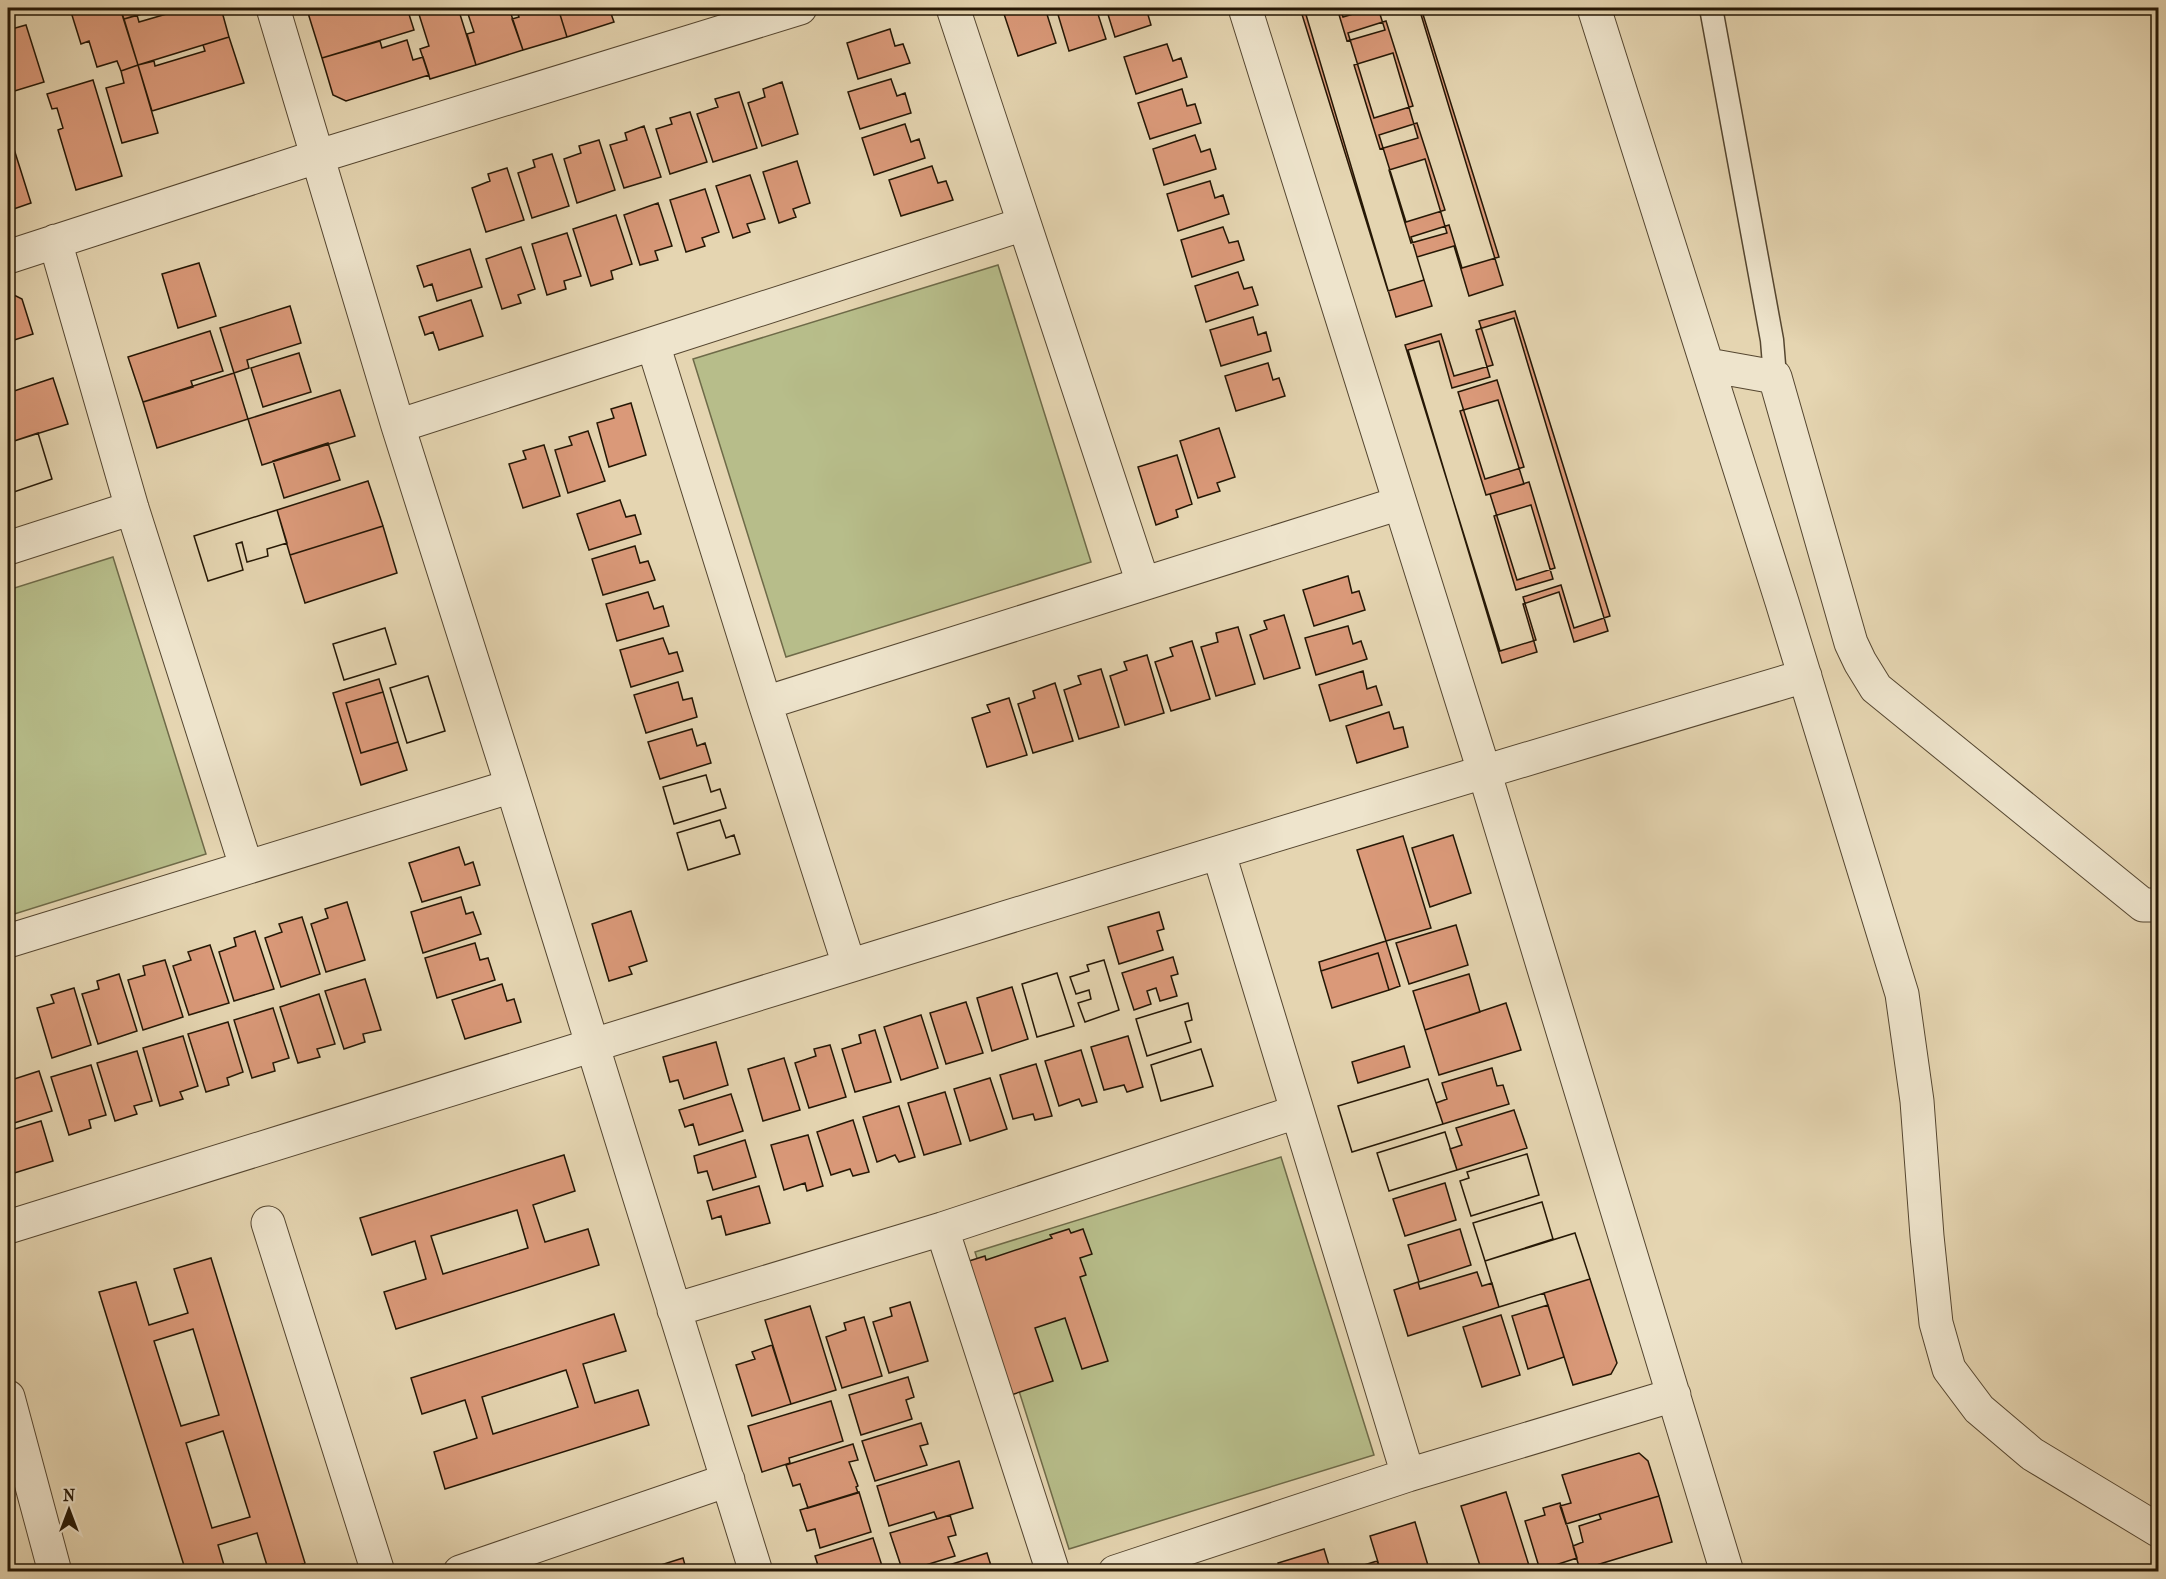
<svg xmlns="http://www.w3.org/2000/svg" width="2166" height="1579" viewBox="0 0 2166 1579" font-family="'IM FELL French Canon',serif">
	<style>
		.green { fill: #b7bd8a; stroke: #6e6a48; stroke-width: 1.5 }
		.building { fill: #da9979; stroke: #251705; stroke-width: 1.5; fill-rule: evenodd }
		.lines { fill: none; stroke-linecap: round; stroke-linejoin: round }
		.lane-casing { stroke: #554630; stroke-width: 25 }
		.street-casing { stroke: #554630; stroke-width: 35 }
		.lane { stroke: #eee4cc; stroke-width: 22 }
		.street { stroke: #eee4cc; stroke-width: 33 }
	</style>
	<rect width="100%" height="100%" fill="#e5d5b1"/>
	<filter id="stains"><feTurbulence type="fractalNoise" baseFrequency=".00333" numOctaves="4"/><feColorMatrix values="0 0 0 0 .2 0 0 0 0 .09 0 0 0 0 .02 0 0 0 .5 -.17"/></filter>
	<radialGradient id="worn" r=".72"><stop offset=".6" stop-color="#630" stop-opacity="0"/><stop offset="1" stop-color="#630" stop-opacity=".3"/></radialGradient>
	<!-- green -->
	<path class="green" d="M998,265L1091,562L786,657L693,359Z
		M113,557L206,854L8,916V590Z
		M1281,1157L1374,1455L1069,1549L975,1252Z"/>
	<!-- building -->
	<path class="building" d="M85,8H120L138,65L121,71L117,61L97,67L89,41L81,44L71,12Z
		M120,8H163L124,19Z
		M187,8H221L229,37L138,65L124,19L137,15L139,22Z
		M326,8H407L414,30L322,58L308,13Z
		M417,8H458L476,65L430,79L420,49L429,46Z
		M466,8H509L523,50L476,65L467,34L474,32Z
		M516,8H558L567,37L523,50L512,19L519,17Z
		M558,8H609L614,22L567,37Z
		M1002,8H1045L1056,43L1018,56Z
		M1056,8H1096L1106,39L1069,51Z
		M1106,8H1146L1151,25L1115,37Z
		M1300,8H1340L1343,17L1373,8H1421L1499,257L1462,268L1449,225L1411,237L1424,280L1388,291ZM1386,21L1413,106L1374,118L1348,33ZM1417,123L1445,210L1406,222L1379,135Z
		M1304,8H1337L1347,41L1385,30L1378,8H1419L1503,285L1469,296L1454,246L1417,257L1432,306L1396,317ZM1393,53L1418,138L1380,149L1354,65ZM1425,159L1447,233L1411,243L1389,170Z
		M26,25L44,82L8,93V30Z
		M890,29L895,46L903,44L910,63L858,79L847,43Z
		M229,37L244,83L152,111L138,65L154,61L155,66L205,51L203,45Z
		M407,40L413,60L423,57L429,75L346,101L333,95L322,58L380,41L382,48Z
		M1167,44L1173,61L1181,58L1187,77L1136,94L1124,57Z
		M138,65L158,133L122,143L106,88L124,83L121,71Z
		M891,79L897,96L905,93L911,113L860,129L848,92Z
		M93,80L122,176L76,190L58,130L63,128L57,108L52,109L47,94Z
		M782,82L798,134L762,146L748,103L765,97L763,89Z
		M1182,89L1187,106L1195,104L1201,123L1150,139L1138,103Z
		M739,92L757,148L713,162L697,114L718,107L715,99Z
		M690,112L707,162L670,174L656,129L672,124L670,118Z
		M905,124L911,142L919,139L925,158L874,175L862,138Z
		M644,126L661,177L624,188L610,145L627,140L625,133Z
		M8,130L31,203L8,211Z
		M1195,135L1201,152L1210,149L1216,169L1164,185L1153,149Z
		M599,140L615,190L577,203L564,159L581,153L579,146Z
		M552,154L569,206L532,218L518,173L535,167L533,160Z
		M797,161L810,203L793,209L796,217L779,223L763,172Z
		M932,166L938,183L946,181L953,200L901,216L889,180Z
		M507,168L524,220L486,232L472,188L490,181L488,174Z
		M750,175L765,219L747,224L750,232L733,238L716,186Z
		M1210,181L1215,198L1223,195L1229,214L1178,231L1167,194Z
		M705,189L719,232L702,238L705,246L686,252L670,200Z
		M658,203L672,246L655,251L658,260L640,265L624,215Z
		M616,215L632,264L611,271L613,279L591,286L573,229Z
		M1223,227L1229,243L1238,241L1244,260L1192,277L1181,240Z
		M567,233L581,276L564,281L566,289L547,295L532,244Z
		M521,247L535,289L518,295L521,303L502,309L486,259Z
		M470,249L482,287L437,301L432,284L424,287L417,266Z
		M199,263L216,316L178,328L162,274Z
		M1238,272L1244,289L1252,287L1258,305L1206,322L1195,286Z
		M8,292L22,299L33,334L8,342Z
		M471,300L483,336L439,350L433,332L425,335L419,317Z
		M290,306L301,343L247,360L249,368L234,373L220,328Z
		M1515,311L1610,616L1574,628L1561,585L1523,597L1536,640L1500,651L1405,345L1441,334L1454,376L1493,365L1479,321ZM1497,380L1524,467L1485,479L1458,392ZM1529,482L1555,568L1517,580L1490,494Z
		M1253,317L1258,335L1266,332L1271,351L1221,366L1210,330Z
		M1514,318L1608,631L1574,642L1559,592L1523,604L1537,652L1502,663L1408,350L1439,341L1452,388L1490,377L1476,330ZM1498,400L1524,484L1486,495L1460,411ZM1531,505L1553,579L1516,590L1494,516Z
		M210,331L223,371L191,381L193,387L143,402L128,357Z
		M299,353L311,392L263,407L251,368Z
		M1268,363L1273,380L1279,378L1285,396L1236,411L1225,376Z
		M234,373L248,419L157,448L143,402Z
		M53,378L68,424L8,443V393Z
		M340,390L355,436L262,465L248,419Z
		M631,403L646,455L609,467L597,423L614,418L611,409Z
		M1219,428L1235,477L1217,483L1220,491L1198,498L1180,441Z
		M588,431L605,481L568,493L555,450L572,445L569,437Z
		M38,433L52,479L8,494V443Z
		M38,433L52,479L8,494V443Z
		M328,443L340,480L284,498L273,461Z
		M544,445L560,496L523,508L509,464L526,459L523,451Z
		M1177,455L1192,504L1176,510L1178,517L1156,525L1138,467Z
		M368,481L383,526L290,555L277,510Z
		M620,500L626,517L635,515L641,534L589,550L577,514Z
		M277,510L287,543L267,549L268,556L247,562L242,542L236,544L243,570L208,581L194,536Z
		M277,510L287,543L267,549L268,556L247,562L242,542L236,544L243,570L208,581L194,536Z
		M383,526L397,573L305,603L290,555Z
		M635,546L640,563L648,561L655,580L603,595L592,559Z
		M1348,576L1352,593L1359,591L1365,610L1314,626L1303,590Z
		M648,592L654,609L663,606L669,626L617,641L606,604Z
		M1284,615L1300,668L1264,679L1250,635L1267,629L1264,621Z
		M1348,626L1353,644L1361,641L1367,659L1316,675L1305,638Z
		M1238,627L1255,684L1216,696L1201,647L1218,642L1216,633Z
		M385,628L396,664L344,680L333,644Z
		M385,628L396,664L344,680L333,644Z
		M663,638L669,654L677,652L683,671L631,687L620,650Z
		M1192,641L1210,699L1171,711L1155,662L1173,656L1170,648Z
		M1147,655L1164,713L1125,725L1110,676L1127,670L1124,662Z
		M1101,669L1119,727L1079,739L1064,690L1081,684L1078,676Z
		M1363,671L1367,689L1376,686L1382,705L1330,721L1319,685Z
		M428,676L445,731L407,743L390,688Z
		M428,676L445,731L407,743L390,688Z
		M379,679L383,692L346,703L361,753L398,742L407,770L361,785L333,693Z
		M678,682L683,700L692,698L697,717L646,733L634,695Z
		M1055,683L1073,741L1033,753L1018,704L1035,698L1033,691Z
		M383,692L398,742L361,753L346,703Z
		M1009,698L1027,755L987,767L972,718L990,712L987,705Z
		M1389,712L1394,729L1403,727L1408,747L1357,763L1346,726Z
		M692,729L697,746L705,743L711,763L660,779L648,742Z
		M706,775L711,792L720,789L726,808L674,824L663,787Z
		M706,775L711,792L720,789L726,808L674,824L663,787Z
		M720,820L726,838L734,835L740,854L688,870L677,833Z
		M720,820L726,838L734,835L740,854L688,870L677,833Z
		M1453,835L1471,893L1430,907L1412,848Z
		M1403,836L1431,928L1386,941L1357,850Z
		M459,847L465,865L473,862L480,885L422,902L409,863Z
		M461,897L466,914L473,912L481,934L423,953L411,912Z
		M347,902L365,960L326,972L311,924L328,918L325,909Z
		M631,911L647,961L629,967L632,974L609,981L592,924Z
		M1159,912L1164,929L1157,931L1163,950L1119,964L1108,927Z
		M302,917L320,974L281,987L265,938L282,932L279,924Z
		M1456,925L1468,965L1409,984L1396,943Z
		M255,931L274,989L234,1001L219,952L236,946L234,938Z
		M1386,941L1400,986L1389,990L1378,953L1321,971L1319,962Z
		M475,943L480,960L488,958L495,980L437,998L425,958Z
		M210,945L229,1003L189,1015L173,966L191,960L188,952Z
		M1378,953L1389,990L1332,1008L1321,971Z
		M1173,957L1178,974L1171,976L1177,996L1160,1001L1156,988L1147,991L1151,1004L1134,1010L1122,973Z
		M165,960L183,1017L143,1030L128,980L145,975L143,966Z
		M1104,960L1119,1010L1085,1022L1078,1003L1091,999L1089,990L1076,994L1070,977L1089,971L1087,965Z
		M1104,960L1119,1010L1085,1022L1078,1003L1091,999L1089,990L1076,994L1070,977L1089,971L1087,965Z
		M1057,973L1074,1026L1037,1037L1022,984Z
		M1057,973L1074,1026L1037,1037L1022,984Z
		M119,974L137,1031L98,1044L82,994L99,989L97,981Z
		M1469,974L1480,1012L1425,1030L1413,991Z
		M365,979L381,1030L363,1034L365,1042L344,1049L325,991Z
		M502,984L507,1001L514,999L521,1022L465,1039L452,1000Z
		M1012,987L1028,1039L992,1051L977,998Z
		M74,988L91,1045L52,1058L37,1008L54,1003L51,995Z
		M319,994L335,1044L317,1049L320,1057L298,1063L280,1007Z
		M966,1002L983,1053L946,1064L930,1013Z
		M1188,1003L1192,1020L1185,1022L1191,1042L1147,1056L1136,1019Z
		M1188,1003L1192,1020L1185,1022L1191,1042L1147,1056L1136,1019Z
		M1506,1003L1521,1050L1439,1075L1425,1030Z
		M273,1008L289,1058L273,1063L275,1071L252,1078L234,1020Z
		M921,1015L938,1068L901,1080L884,1027Z
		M228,1022L243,1072L227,1078L229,1085L206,1092L188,1034Z
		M875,1030L891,1082L855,1092L842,1049L861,1043L859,1035Z
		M183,1036L198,1086L180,1092L183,1099L160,1106L143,1048Z
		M1128,1036L1143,1087L1127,1092L1124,1085L1104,1090L1091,1047Z
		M716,1042L728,1085L684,1099L678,1080L670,1082L663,1057Z
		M830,1045L846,1097L809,1108L795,1063L816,1056L814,1049Z
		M1404,1046L1410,1067L1358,1083L1352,1062Z
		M1201,1049L1213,1086L1161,1101L1151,1065Z
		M1201,1049L1213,1086L1161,1101L1151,1065Z
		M1081,1050L1097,1102L1082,1106L1079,1099L1059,1106L1045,1061Z
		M137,1051L152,1101L134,1106L137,1114L115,1121L97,1063Z
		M784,1058L800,1110L763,1121L748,1069Z
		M1036,1064L1052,1116L1035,1120L1033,1114L1013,1119L1000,1075Z
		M91,1065L106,1115L89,1120L91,1128L69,1135L51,1077Z
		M1492,1068L1497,1086L1503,1085L1509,1104L1443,1124L1436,1103L1447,1099L1442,1083Z
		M39,1071L52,1111L8,1125V1081Z
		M990,1078L1007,1129L970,1141L954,1089Z
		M1428,1079L1443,1124L1352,1152L1338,1106Z
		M1428,1079L1443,1124L1352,1152L1338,1106Z
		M945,1092L961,1144L924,1155L908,1103Z
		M731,1094L743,1131L699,1145L693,1124L685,1127L679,1110Z
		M899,1106L915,1157L899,1162L895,1155L877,1162L863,1117Z
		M1514,1110L1527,1148L1457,1170L1450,1149L1462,1145L1456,1128Z
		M853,1120L869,1172L853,1176L850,1169L831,1175L817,1132Z
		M41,1121L53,1161L8,1175V1131Z
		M1445,1132L1457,1170L1389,1191L1377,1153Z
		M1445,1132L1457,1170L1389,1191L1377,1153Z
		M808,1135L823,1186L807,1191L805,1183L784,1190L771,1145Z
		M745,1140L756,1177L713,1190L707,1171L698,1173L694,1156Z
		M1527,1154L1539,1195L1471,1216L1460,1181L1469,1178L1467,1172Z
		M1527,1154L1539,1195L1471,1216L1460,1181L1469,1178L1467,1172Z
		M564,1155L575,1191L533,1205L545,1242L588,1229L599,1265L396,1329L384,1292L426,1279L415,1241L372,1255L360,1218ZM517,1210L528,1248L443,1274L431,1236Z
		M1445,1183L1456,1220L1405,1236L1393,1199Z
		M759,1186L770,1223L726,1235L721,1216L712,1219L707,1201Z
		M1542,1202L1553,1239L1485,1261L1473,1223Z
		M1542,1202L1553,1239L1485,1261L1473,1223Z
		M1069,1229L1071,1233L1083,1229L1092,1254L1080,1258L1086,1275L1080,1277L1108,1361L1082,1369L1065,1318L1035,1328L1053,1381L1011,1395L969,1261L985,1256L986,1260L1052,1238L1050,1235Z
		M1460,1229L1471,1265L1419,1282L1408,1245Z
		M1575,1233L1590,1279L1499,1307L1485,1261Z
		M1575,1233L1590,1279L1499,1307L1485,1261Z
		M211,1258L305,1563L280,1572H269L257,1533L218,1545L226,1572H186L99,1292L136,1282L149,1325L188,1313L174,1269ZM193,1329L219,1415L181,1426L154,1341ZM223,1431L250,1517L212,1528L186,1443Z
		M1477,1272L1482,1286L1492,1283L1499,1307L1408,1336L1394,1290L1418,1282L1420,1289Z
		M1590,1279L1617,1363L1611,1374L1573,1385L1544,1293Z
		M910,1302L928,1361L889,1373L873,1322L892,1316L890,1308Z
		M1548,1305L1564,1357L1528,1369L1512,1316Z
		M810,1306L836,1390L791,1404L765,1320Z
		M614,1314L626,1351L583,1364L595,1403L638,1390L649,1425L445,1489L434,1452L477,1438L465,1400L422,1414L411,1378ZM566,1370L578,1407L493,1434L482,1397Z
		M1501,1315L1520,1375L1482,1387L1463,1327Z
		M864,1317L882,1376L842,1388L826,1337L846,1330L844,1323Z
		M772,1345L791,1404L752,1416L736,1365L755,1359L752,1352Z
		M908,1377L914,1397L906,1400L912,1419L861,1435L849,1395Z
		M831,1401L843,1441L789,1458L790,1463L762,1472L748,1426Z
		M921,1423L928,1444L920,1446L927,1465L875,1481L862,1441Z
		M853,1444L858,1460L849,1462L858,1486L856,1487L858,1493L808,1508L800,1484L793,1486L786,1465Z
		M1639,1453L1648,1461L1659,1496L1566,1524L1560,1506L1571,1503L1562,1475Z
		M959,1461L973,1508L937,1519L934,1512L889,1526L877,1486Z
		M859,1492L871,1532L820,1548L815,1529L807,1531L800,1510Z
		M1506,1492L1531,1572H1482L1461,1506Z
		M1659,1496L1672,1542L1580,1570L1573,1546L1583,1542L1579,1526L1601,1519L1599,1514Z
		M1560,1503L1577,1558L1540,1570L1525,1521L1545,1515L1543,1508Z
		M950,1515L956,1535L948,1537L955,1556L903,1572L890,1533Z
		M1415,1522L1430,1572H1381L1370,1536Z
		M873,1538L884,1572H820L815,1556Z
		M1324,1549L1331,1572H1280L1278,1563Z
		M987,1553L993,1572H927Z
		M683,1558L687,1572H648V1569Z
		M1377,1561L1381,1572H1342Z"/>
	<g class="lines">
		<!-- lane casing -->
		<g class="lane-casing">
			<path id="lane" d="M1711,8L1772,340L1775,377"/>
		</g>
		<!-- street casing -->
		<g class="street-casing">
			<path id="street" d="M273,8L398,426L512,786L756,1572
				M953,8L1143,583
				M1245,8L1484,771L1727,1572
				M1594,8L1782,602L1902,994L1917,1101L1927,1236L1936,1323L1949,1369L1979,1409L2032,1454L2158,1530
				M55,241L132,508L246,866
				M8,257L316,157L800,8
				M653,344L765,703L849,965
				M1708,365L1775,377L1851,643L1860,662L1876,688L2143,905H2158
				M398,426L1024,224
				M8,548L132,508
				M765,703L1400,503
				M1219,854L1408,1475
				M8,941L512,786
				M268,1223L378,1572
				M8,1227C606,1041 1204,854 1805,676
				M942,1229L1053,1572
				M674,1310L942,1229L1296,1112
				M8,1397L55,1572
				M460,1572L728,1480
				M1115,1572L1408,1475L1674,1395"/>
		</g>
		<!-- lane -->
		<use href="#lane" class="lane"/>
		<!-- street -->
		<use href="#street" class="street"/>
	</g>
	<!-- margin -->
	<rect width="2166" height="1579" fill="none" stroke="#e5d5b1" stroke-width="30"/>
	<rect x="9" y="9" width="2148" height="1561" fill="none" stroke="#251705" stroke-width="3"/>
	<rect x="15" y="15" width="2136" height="1549" fill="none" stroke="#251705" stroke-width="1.5"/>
	<!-- north arrow -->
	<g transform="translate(69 1510)" stroke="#eee4cc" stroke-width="4.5" paint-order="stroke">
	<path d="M0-4.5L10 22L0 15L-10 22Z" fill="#251705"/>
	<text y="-9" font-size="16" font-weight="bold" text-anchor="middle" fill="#251705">N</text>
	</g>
	<rect width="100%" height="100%" filter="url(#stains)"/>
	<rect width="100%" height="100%" fill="url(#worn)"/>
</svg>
